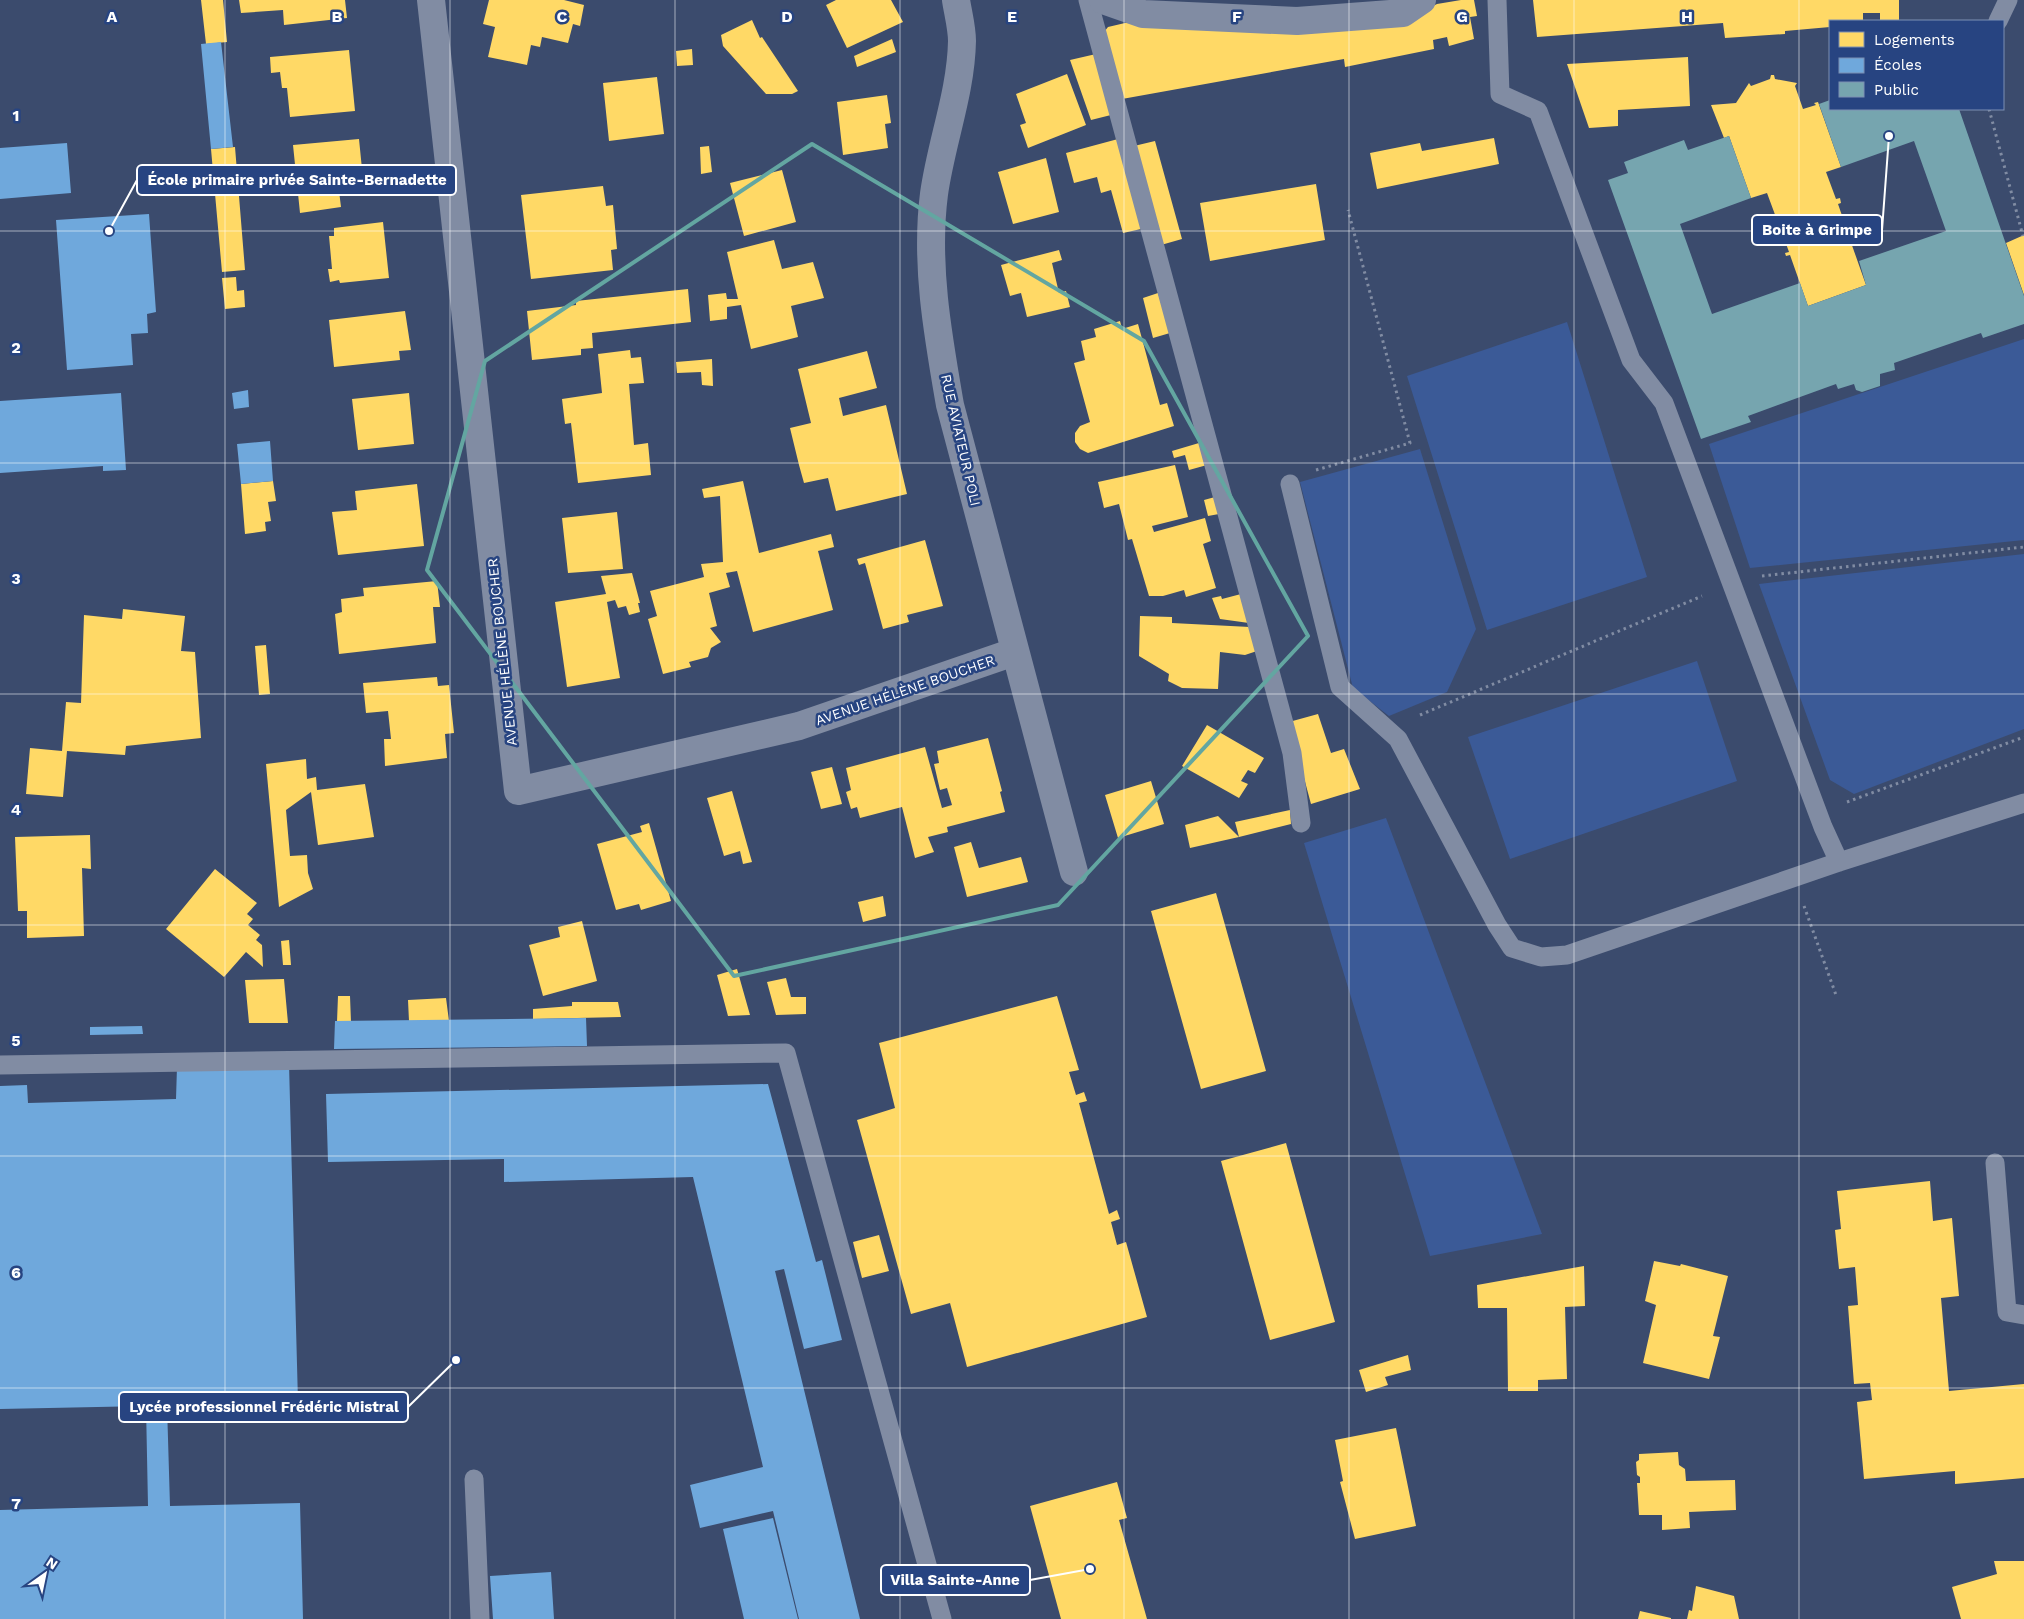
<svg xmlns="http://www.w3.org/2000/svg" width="2024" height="1619" viewBox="0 0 2024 1619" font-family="'Work Sans',sans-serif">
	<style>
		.green { fill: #3b5a97 }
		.homes { fill: #ffd966 }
		.schools { fill: #6fa8dc }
		.public { fill: #76a5af }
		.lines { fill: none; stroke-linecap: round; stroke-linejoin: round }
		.path { stroke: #818ca3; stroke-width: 3; stroke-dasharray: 2.5 4; stroke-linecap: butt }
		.service { stroke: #818ca3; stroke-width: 19 }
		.minor { stroke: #818ca3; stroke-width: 28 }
		.marked { fill: none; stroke: #63a6a1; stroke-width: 4; stroke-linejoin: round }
		.grid { fill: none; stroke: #fff; stroke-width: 1; stroke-opacity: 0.55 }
		.labels { text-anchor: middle; stroke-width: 5; stroke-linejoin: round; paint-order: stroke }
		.street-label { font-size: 14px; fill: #fff; stroke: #274481 }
		.grid-label { font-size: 16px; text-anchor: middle; font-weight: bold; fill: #fff; stroke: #274481; stroke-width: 5; stroke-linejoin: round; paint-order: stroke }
		.leader { fill: none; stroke: #fff; stroke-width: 2 }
		.callout-dot { fill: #fff; stroke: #274481; stroke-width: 2 }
		.callout { fill: #274481; stroke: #fff; stroke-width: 2 }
		.callout-label { font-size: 15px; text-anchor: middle; font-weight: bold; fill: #fff }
	</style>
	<rect width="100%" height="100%" fill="#3b4b6d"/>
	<!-- green -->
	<path class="green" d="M1567,322L1647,577L1487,630L1407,376Z
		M2024,339V540L1750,568L1709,444Z
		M1420,449L1476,629L1447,692L1389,716L1353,688L1300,482Z
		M2024,554V729L1854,794L1830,780L1759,584Z
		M1697,661L1737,781L1510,859L1468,737Z
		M1386,818L1542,1234L1430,1256L1304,843Z"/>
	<!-- homes -->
	<path class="homes" d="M201,0H223L227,42L206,44Z
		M239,0H345L347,18L284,25L283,10L241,13Z
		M489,0H564L584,5L580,26L573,24L568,43L542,37L540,47L531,45L527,65L488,57L495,27L483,24Z
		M836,0H891L903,22L847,48L826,5Z
		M1461,0H1474L1477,16L1470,17L1474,39L1449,46L1447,37L1433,40L1434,49L1345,67L1344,59L1122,99L1104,32L1108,27L1142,19L1405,20L1437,4Z
		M1533,0H1899V21H1880V13H1863V21H1830V27L1785,31V34L1725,38L1723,23L1537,37Z
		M752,20L760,38L762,37L798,91L792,94H766L723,46L721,35Z
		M892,39L896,52L857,67L854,56Z
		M692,49L693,65L677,66L676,51Z
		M349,50L355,111L290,117L287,88H282L280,72L271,73L270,57Z
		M1096,54L1111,115L1091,120L1070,60Z
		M1688,57L1690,106L1618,110V126L1589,128L1567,64Z
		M1067,74L1086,125L1028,148L1020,125L1026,123L1016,94Z
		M1771,75H1774L1775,79L1797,83L1795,86L1803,109L1816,105L1814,103L1818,102L1841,167L1826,172L1836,199L1840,198L1841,203L1838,204L1847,230H1851L1852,233L1848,234L1866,285L1808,306L1790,255L1786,256L1785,253L1789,252L1779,224L1775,225L1774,222L1777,220L1767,193L1751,198L1729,136L1724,138L1711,105L1736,103L1749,83L1751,86L1770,79Z
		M657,77L664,134L609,141L603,83Z
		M887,95L891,123L885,124L888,148L843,155L837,102Z
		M1494,138L1499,164L1377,189L1370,153L1420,143L1422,151Z
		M359,139L364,189L339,191L341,207L300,213L293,145Z
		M1118,139L1141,229L1123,233L1111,190L1101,193L1097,177L1074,183L1066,153Z
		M1155,141L1182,239L1161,245L1134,146Z
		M709,146L712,172L701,174L700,147Z
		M235,147L245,270L222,272L211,149Z
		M1046,158L1059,212L1013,224L998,172Z
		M782,170L796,222L744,236L730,183Z
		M1316,184L1325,240L1210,261L1200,203Z
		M603,186L606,206L613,205L617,249L611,250L613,270L531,279L521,195Z
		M383,222L389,278L340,283L339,280L330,282L328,269H332L329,236H334V228Z
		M2024,235V295L2006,243Z
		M774,240L782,269L813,262L824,298L791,306L798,337L751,349L741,305L727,307V319L710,321L708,295L726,293L727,299H738L727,252Z
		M1059,250L1062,260L1052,263L1059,293L1066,291L1070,307L1027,317L1021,293L1010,296L1001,265Z
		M236,277L237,291L244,290L245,307L225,309L222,278Z
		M688,289L691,322L592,333L593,348L581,349V355L532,360L527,311L576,305V301Z
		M1158,293L1170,333L1153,338L1143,298Z
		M405,311L411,350L399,351L400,360L334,367L329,320Z
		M1120,321L1122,329L1138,324L1160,405L1167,403L1174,426L1088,453L1080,449L1075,442V433L1080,426L1090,422L1074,363L1085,360L1081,341L1096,337L1094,329Z
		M630,350L631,358L641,357L644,383L629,384L634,445L648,443L651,475L578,483L571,423L565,424L562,399L602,393L598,354Z
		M867,351L877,388L839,398L843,416L886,405L907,494L836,511L828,478L804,483L799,465L790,428L811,423L798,369Z
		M712,359L713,386L702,385L701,372L677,373L676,362Z
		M409,393L414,444L358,450L352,399Z
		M1199,443L1207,465L1189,470L1185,455L1174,458L1172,451Z
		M1175,465L1188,517L1152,526L1154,532L1205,518L1211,541L1203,544L1216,588L1186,597L1184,590L1163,596H1149L1132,539L1128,540L1119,504L1104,508L1098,482Z
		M273,481L276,501L268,502L271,521L265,522L266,531L245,534L241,484Z
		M743,481L759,553L831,534L834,547L818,551L833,610L753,632L737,571L726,573L730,587L709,593L717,626L710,628L721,642L711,648L708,657L689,662L691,667L663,674L648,619L657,616L650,591L704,577L701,564L723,562L720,496L704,498L702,489Z
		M417,484L424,546L338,555L332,512L357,510L355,491Z
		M1215,497L1219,514L1208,516L1204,500Z
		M617,512L623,569L568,573L562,518Z
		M925,540L943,606L907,615L909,622L883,629L865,563L859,565L857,559Z
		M632,573L640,603H638L640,612L629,615L626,606L618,608L615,600L607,602L620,678L567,687L555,602L606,594L601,576Z
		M437,581L440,607H433L436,643L339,654L335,614L342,612L341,599L364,596L363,588Z
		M1241,594L1249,623L1220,619L1212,598L1221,596L1222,599Z
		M123,609L185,616L181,651L195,652L201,738L126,746L125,755L67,751L63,797L26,794L30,748L62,751L66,702L81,703L84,615L122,619Z
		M1140,616L1172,617V623L1250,627L1257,651L1245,655L1220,652L1218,689L1182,688L1168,681L1169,674L1139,656Z
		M266,645L270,694L259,695L255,646Z
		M437,677L438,686L449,685L454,733L445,734L447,758L385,766L384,739H391L388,711L366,713L363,683Z
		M1318,714L1331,753L1344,749L1360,789L1311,804L1289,722Z
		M1207,725L1264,758L1255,773L1248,770L1241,781L1248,784L1239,798L1182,766Z
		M988,738L1002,791L1000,792L1005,812L947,827L948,832L928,837L934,852L915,858L902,807L860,818L857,807L851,809L846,792L851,790L846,768L925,747L942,808L952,805L947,788L940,790L934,764L939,763L937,751Z
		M306,759L307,779L316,777L317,790L365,784L374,837L318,845L311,792L286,810L290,856L307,855L308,873L313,889L279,907L266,764Z
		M832,767L842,804L821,809L811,772Z
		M1151,781L1164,824L1118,838L1105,795Z
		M732,791L752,862L743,864L740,851L724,856L707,798Z
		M1290,810L1291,824L1239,837L1235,822Z
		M1218,816L1239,837L1190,848L1185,825Z
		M649,823L671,901L641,910L639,904L616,910L597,844L642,832L640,826Z
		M90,835L91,869L82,868L84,936L27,938V911H18L15,837Z
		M971,842L979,868L1021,857L1028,882L967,897L954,847Z
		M215,869L257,903L247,914L253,919L248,925L260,935L256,940L262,945L263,967L246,952L224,977L166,929Z
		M1216,893L1266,1071L1201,1089L1151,911Z
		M883,896L886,916L863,922L858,902Z
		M582,921L597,981L543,996L529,945L560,937L558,927Z
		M289,940L291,965H283L281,941Z
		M737,969L750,1015L728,1016L717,975Z
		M786,978L791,997H806V1014L776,1015L767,982Z
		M284,979L288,1023H249L245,980Z
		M338,996H350L351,1022H337Z
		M1057,996L1079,1070L1069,1072L1076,1095L1084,1092L1087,1101L1079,1103L1109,1214L1117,1210L1120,1219L1111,1222L1117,1245L1126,1242L1147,1317L967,1367L950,1303L911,1314L857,1120L895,1108L879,1043Z
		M446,998L449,1021H409L408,1000Z
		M572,1002H618L621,1017L533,1019V1009L572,1006Z
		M1286,1143L1335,1322L1270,1340L1221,1161Z
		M1930,1181L1933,1221L1952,1218L1959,1296L1941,1298L1949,1391L2024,1384V1478L1955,1484V1471L1864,1479L1857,1402L1872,1400L1870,1383L1854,1384L1848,1306L1858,1305L1855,1267L1839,1269L1835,1230L1841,1229L1837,1191Z
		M879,1235L889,1271L862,1278L853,1242Z
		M1654,1261L1680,1266L1681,1264L1728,1276L1713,1336L1720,1337L1709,1379L1643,1363L1656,1305L1645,1301Z
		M1584,1266L1585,1306L1565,1307L1567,1379L1538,1380V1391H1508L1507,1308H1478L1477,1285Z
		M1408,1355L1411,1370L1385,1377L1388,1385L1366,1392L1359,1370Z
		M1396,1428L1416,1526L1355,1539L1340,1482L1343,1481L1335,1440Z
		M1678,1452L1679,1465L1685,1469L1686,1481L1735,1480L1736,1510L1689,1512L1690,1528L1662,1530V1515H1639L1637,1483H1640V1477L1637,1475L1636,1462L1639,1460V1454Z
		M1117,1482L1127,1518L1119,1520L1147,1619H1061L1030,1506Z
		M1994,1561H2024V1619H1961L1952,1587L1997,1574Z
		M1696,1586L1734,1596L1739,1619H1687L1689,1610L1692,1611Z
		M1640,1611L1671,1618V1619H1638Z"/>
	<!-- schools -->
	<path class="schools" d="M221,42L233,147L211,149L201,44Z
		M67,143L71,193L0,199V148Z
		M149,214L156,312L147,314L148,333L131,334L133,365L67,370L56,220Z
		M248,390L249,407L234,409L232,393Z
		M121,393L126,470L103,471V466L0,473V401Z
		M270,441L273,481L241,484L237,444Z
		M586,1018L587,1046L334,1049L335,1021Z
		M142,1026L143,1034L90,1035V1027Z
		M289,1064L298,1402L167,1405L170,1506L300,1503L303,1619H0V1510L148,1506L146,1406L0,1409V1086L27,1085L28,1103L176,1099L177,1067Z
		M768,1084L816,1262L822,1260L842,1340L804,1349L784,1269L775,1271L860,1619H799L773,1511L700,1528L690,1485L763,1467L693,1177L504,1182V1159L328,1162L326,1094Z
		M773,1518L798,1619H744L723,1529Z
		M551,1572L554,1619H493L490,1576Z"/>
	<!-- public -->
	<path class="public" d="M1830,100V109H1959L2024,296V324L1983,338L1981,333L1894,363L1895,370L1880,374V386L1862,392L1856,390L1854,384L1838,389L1836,384L1748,416L1751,422L1701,439L1608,180L1628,173L1624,162L1684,140L1688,150L1729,136L1751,198L1680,224L1712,314L1800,283L1808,306L1866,285L1859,261L1946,231L1914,141L1841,167L1819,104Z"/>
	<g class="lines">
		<!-- path -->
		<path class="path" d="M1989,109L2023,236
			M1316,470L1410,443L1348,210
			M1762,576L2024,547
			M1420,715L1702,596
			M1847,802L2024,737
			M1804,906L1836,995"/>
		<!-- service -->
		<path class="service" d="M1088,0L1292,753L1301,823
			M1497,0L1500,94L1538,111L1631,360L1664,403L1823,827L1839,862
			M1998,21L2008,0
			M1290,484L1340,687L1398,739L1497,925L1512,948L1541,957L1567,955L1839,862L2024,803
			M0,1065L786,1053L942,1619
			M1995,1163L2007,1312L2024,1315
			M474,1479L480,1619"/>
		<!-- minor -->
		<path class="minor" d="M431,0L518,791L799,726L1014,652
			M956,0C958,13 962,28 962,41C961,93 941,143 934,194C925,264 938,336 950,405L1074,872
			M1103,0L1143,14L1297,21L1403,13L1422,0"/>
	</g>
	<!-- marked area -->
	<path class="marked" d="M812,144L1144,341L1308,636L1058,905L734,976L427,570L485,361Z"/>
	<!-- grid -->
	<path class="grid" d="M225,0V1619M450,0V1619M675,0V1619M900,0V1619M1124,0V1619M1349,0V1619M1574,0V1619M1799,0V1619M0,231H2024M0,463H2024M0,694H2024M0,925H2024M0,1156H2024M0,1388H2024"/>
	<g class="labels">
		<!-- street labels -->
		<g class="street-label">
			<text transform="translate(961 440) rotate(77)" y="5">RUE AVIATEUR POLI</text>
			<text transform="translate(502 652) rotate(-96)" y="5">AVENUE HÉLÈNE BOUCHER</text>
			<text transform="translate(905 690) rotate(-19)" y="5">AVENUE HÉLÈNE BOUCHER</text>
		</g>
	</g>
	<g class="grid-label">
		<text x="112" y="22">A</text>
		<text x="337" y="22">B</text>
		<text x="562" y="22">C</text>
		<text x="787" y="22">D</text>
		<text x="1012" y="22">E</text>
		<text x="1237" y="22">F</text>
		<text x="1462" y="22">G</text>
		<text x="1687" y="22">H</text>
		<text x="16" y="121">1</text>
		<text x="16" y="353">2</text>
		<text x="16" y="584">3</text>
		<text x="16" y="815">4</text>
		<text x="16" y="1046">5</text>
		<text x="16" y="1278">6</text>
		<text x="16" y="1509">7</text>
	</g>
	<!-- callouts -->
	<path class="leader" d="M109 231L137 180M1889 136L1882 230M456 1360L408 1407M1090 1569L1030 1580"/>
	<g class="callout-dot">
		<circle cx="109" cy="231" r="5"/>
		<circle cx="1889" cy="136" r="5"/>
		<circle cx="456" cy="1360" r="5"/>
		<circle cx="1090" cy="1569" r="5"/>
	</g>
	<g class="callout">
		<rect x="137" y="165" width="319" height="30" rx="5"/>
		<rect x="1752" y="215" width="130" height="30" rx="5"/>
		<rect x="119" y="1392" width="289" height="30" rx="5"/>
		<rect x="881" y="1565" width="149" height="30" rx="5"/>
	</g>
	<g class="callout-label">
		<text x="297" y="185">École primaire privée Sainte-Bernadette</text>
		<text x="1817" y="235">Boite à Grimpe</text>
		<text x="264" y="1412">Lycée professionnel Frédéric Mistral</text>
		<text x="955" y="1585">Villa Sainte-Anne</text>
	</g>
	<!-- legend -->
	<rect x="1829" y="20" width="175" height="90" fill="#274481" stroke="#7d8fb3"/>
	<rect x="1839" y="32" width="25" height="15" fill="#ffd966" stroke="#7d8fb3"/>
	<text x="1874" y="45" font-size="15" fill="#ffffff">Logements</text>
	<rect x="1839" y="58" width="25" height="15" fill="#6fa8dc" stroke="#7d8fb3"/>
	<text x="1874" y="70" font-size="15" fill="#ffffff">Écoles</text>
	<rect x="1839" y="82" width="25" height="15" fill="#76a5af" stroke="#7d8fb3"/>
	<text x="1874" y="95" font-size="15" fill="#ffffff">Public</text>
	<!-- north arrow -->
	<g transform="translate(45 1574) rotate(33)" stroke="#274481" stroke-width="4" paint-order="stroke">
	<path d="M0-4L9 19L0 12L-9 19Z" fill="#ffffff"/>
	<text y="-8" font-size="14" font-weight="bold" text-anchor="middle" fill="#ffffff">N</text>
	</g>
</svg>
